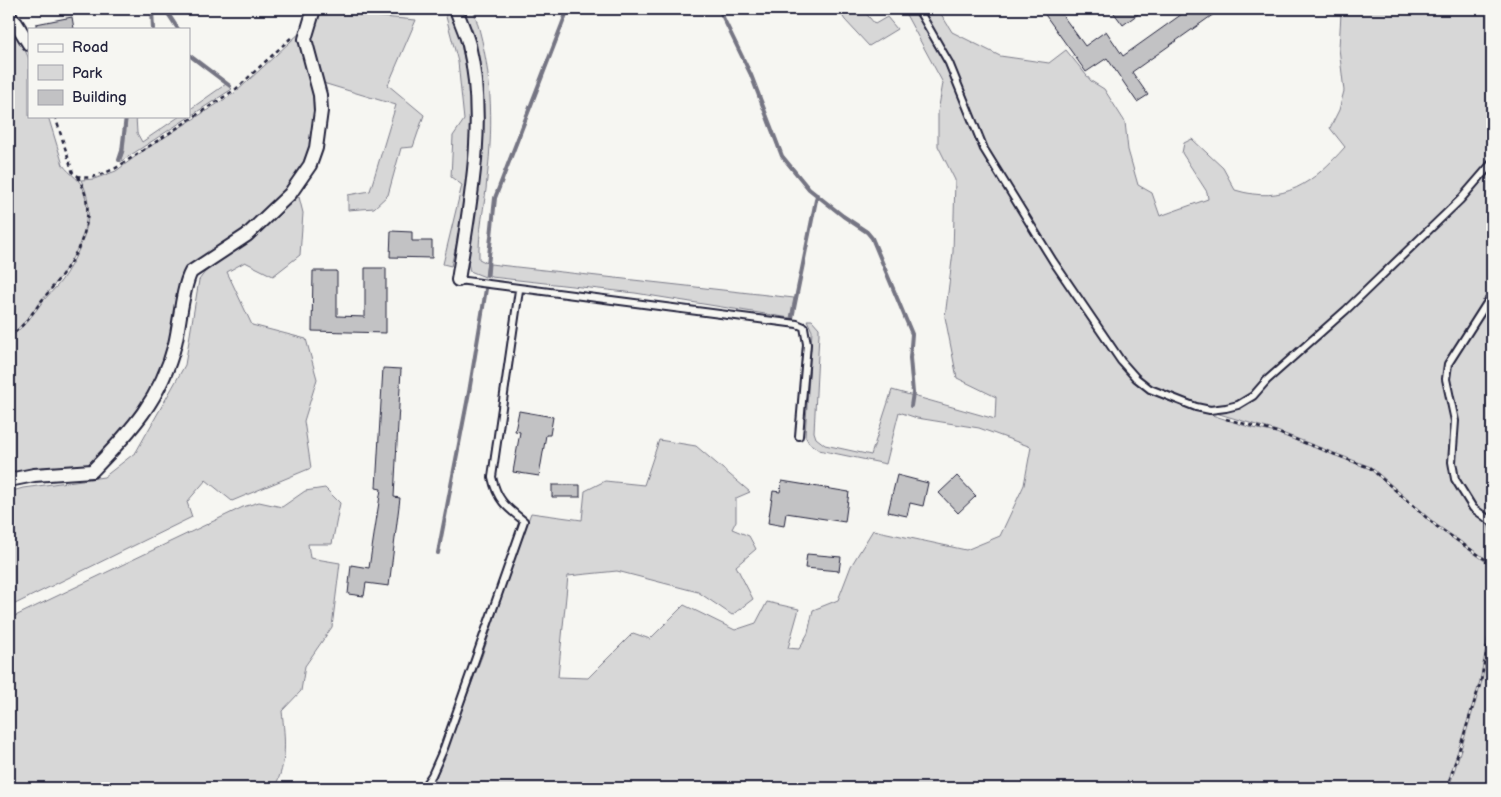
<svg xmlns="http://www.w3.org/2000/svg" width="1501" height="797" viewBox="0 0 1501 797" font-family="'Balsamiq Sans',sans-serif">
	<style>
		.green { fill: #d7d7d7; stroke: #7c7c89 }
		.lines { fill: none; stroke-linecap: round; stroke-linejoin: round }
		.stream { stroke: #757583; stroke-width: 4 }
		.building { fill: #c2c2c4; stroke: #22223b }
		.lane-casing { stroke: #22223b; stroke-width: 10 }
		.street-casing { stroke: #22223b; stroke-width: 16 }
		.path { stroke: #22223b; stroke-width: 2.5; stroke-dasharray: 4 4; stroke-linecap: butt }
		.lane { stroke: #f6f6f2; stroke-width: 6 }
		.street { stroke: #f6f6f2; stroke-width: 12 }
	</style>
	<rect width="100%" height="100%" fill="#f6f6f2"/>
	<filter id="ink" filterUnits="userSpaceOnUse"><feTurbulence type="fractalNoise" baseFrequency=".02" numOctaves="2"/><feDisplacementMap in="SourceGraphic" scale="10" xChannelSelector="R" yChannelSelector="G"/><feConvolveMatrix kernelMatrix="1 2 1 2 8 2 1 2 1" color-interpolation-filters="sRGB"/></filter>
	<g filter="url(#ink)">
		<!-- green -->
		<path class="green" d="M320,9H326V12L416,20L388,85L424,115L413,147L401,148L388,195L374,208L348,210V195L370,191L396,105L323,83L311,39Z
			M444,9H451C471,71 479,134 467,199C463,221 456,244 451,266L443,264L462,185L451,177L453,136L464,120L458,62Z
			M464,9H473C492,65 494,121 487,179C485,206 478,231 479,259L487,263L485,277L470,271L467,259L473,37Z
			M838,9H862L875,24L887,17L897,29L869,46L845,20Z
			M903,9H916L947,63L982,149L1103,337L1149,390L1178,404L1249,427L1276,433L1370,469L1436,527L1492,566V615L1480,681L1446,788H432L482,656L518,547L531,513L582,520L585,491L605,481L644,485L659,440L696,446L750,492L736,498V521L732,529L749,536L756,549L736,566L753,599L732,615L698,592L617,571L568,576L558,677L588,678L633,633L650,639L684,605L735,630L756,623L767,602L799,609L788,648L799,649L808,633L813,610L838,600L851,566L873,530L966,550L1000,536L1024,485L1031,447L979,428L917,418L899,412L886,464L819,450L809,443L805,436L812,331L807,320H812L819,328V334L814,432L816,438L825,445L871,455L892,390L995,419L996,397L957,378L945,317L953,252L955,180L938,146V112L943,83Z
			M920,9H938L952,32L1000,56L1049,63L1066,50L1091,81L1104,89L1125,122L1128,150L1138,185L1152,193L1160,216L1208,199L1207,192L1182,153L1184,143L1192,139L1223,168L1235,190C1284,205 1313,183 1345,147L1330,128L1339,110L1344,91L1339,48L1341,13L1360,9H1492V160C1419,244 1334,319 1252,394L1237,403L1210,408L1197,406L1151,387L1137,377L1123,360L1055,260L986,148Z
			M9,21L20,39L29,59V116H48L63,165C70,175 81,179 84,191C96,231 67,270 43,299C32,312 23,326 9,336Z
			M303,30L319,107L307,166L268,212L195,267L166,377L93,465L9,475V338C23,328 33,315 43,301C49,294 56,288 61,281C81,251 99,214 81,180L94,179L116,171L143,151L236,92Z
			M226,84L232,89L120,162L124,151L127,116H136L137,133L142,142L180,116H189V110Z
			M1492,166V290L1446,363L1452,422L1453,480L1487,521L1492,537V563L1437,525L1371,467L1277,431L1209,411L1226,410L1269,382Z
			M299,197L303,213L300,255L273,276L245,262L227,272L252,325L306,339L317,379L304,421L311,468L232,501L206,480L187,502L192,517L9,607V492L23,488L104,477L136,452L185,365L199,280L205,272L258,233L294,199Z
			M490,264L794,298L790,318L635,293L491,277L489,276Z
			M1492,299V521L1474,506L1457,478L1448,379L1449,364Z
			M325,488L340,503L332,544H308L310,558L340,563L332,627L305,666L301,691L282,711C285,739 288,763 274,788H9V619L243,507L259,502L282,507L305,491Z
			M1492,625V788H1449L1482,681Z"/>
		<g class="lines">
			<!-- stream -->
			<path class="stream" d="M152,9L153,29
				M165,9L178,29
				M719,9L751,75L782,156L809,189L843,216L867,232L872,238L912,334L910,358L913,393L911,406
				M189,55L230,86
				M119,160L122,151L126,116
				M487,275L495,198L568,9
				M792,318L817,195
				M438,553L469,392L486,289"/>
		</g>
		<!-- building -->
		<path class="building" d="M1041,9H1058L1085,46L1106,31L1123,56L1189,9H1221L1132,72L1148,95L1137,102L1107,58L1086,72Z
			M1111,9H1145L1123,25Z
			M72,17L74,29H36V24Z
			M391,231L412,232V241H432V258L390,257Z
			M365,268H386V333L312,331L313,271H337V316L365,317Z
			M383,368L401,369L394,497L400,498L389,586L366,583L364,596L348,594L351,565L369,568L381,489L376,488Z
			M519,411L553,417L550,435H546L539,476L513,472L520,432L515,431Z
			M897,475L928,483L923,506L910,503L907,516L888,512Z
			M957,476L976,496L958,513L939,493Z
			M782,481L849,492L845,522L786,513L784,526L768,523L773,491L780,492Z
			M552,485H580V497H552Z
			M807,554L841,557L839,571L805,568Z"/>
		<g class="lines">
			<!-- lane casing -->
			<g class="lane-casing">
				<path id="lane" d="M918,9L949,63L984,149L1053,261L1121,361L1136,378L1150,389L1196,407L1210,410L1226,408L1238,405L1253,396L1267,380L1346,310L1460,200L1492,163
					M458,280L797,324L804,327L807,344L799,436
					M1492,295L1448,364L1446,379L1455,421L1452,462L1455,479L1473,508L1492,522
					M423,788L432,775L444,748L524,521C506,507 497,500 492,477L519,290"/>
			</g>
			<!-- street casing -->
			<g class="street-casing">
				<path id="street" d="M456,9C460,21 466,33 469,45C487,121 470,204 458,280
					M9,16L16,23L29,44
					M9,480L34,475L92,471C131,431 161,399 175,344C180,324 182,288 191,272L247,235L290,194L310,165L316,148L321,111L320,95L305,39L314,9"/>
			</g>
			<!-- path -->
			<path class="path" d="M55,116L73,173C86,183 102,174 116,168L236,89L293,36
				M9,337C23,327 32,314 42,300C71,265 104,223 78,177
				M1226,419L1276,432L1370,468L1436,526L1492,564
				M1447,788L1481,681L1492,620"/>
			<!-- lane -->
			<use href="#lane" class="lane"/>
			<!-- street -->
			<use href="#street" class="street"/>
		</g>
	</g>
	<!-- margin -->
	<rect width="1501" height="797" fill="none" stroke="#f6f6f2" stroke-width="30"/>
	<rect x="15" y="15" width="1471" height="767" fill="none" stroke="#22223b" stroke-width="2" filter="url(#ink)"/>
	<!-- legend -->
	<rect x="28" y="28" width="162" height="90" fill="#f6f6f2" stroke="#a1a1a9"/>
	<rect x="38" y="44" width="25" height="8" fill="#f6f6f2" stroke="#a1a1a9"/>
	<text x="72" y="52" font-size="15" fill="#22223b">Road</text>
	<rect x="38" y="65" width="25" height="15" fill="#d7d7d7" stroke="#a1a1a9"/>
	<text x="72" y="78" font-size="15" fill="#22223b">Park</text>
	<rect x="38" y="90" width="25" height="15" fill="#c2c2c4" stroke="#a1a1a9"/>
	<text x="72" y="102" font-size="15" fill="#22223b">Building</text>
</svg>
